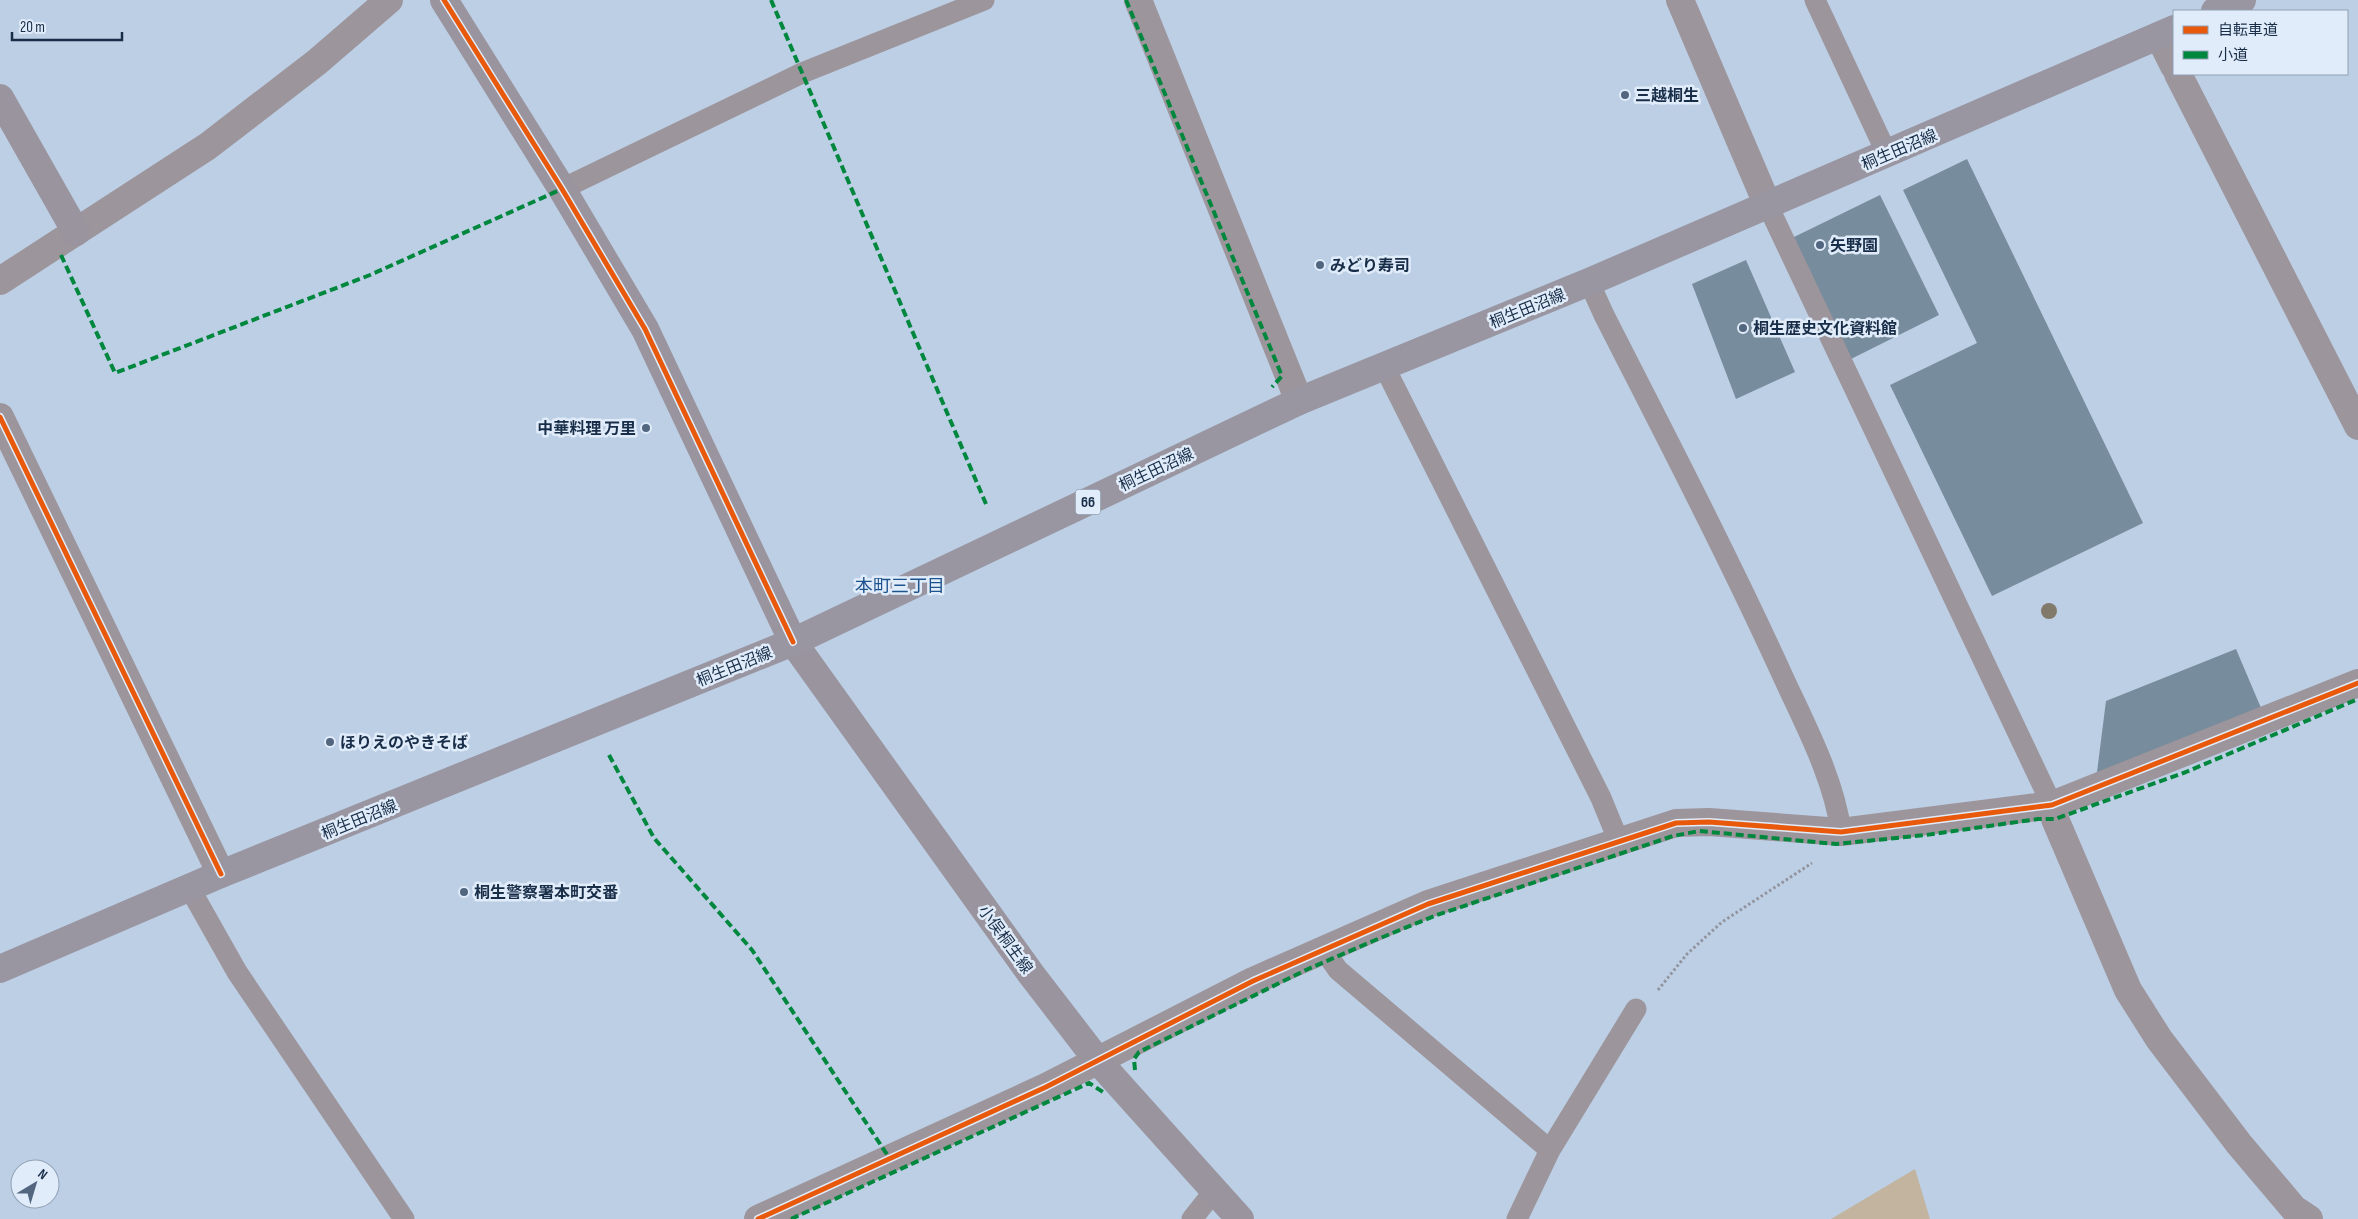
<svg xmlns="http://www.w3.org/2000/svg" width="2358" height="1219" viewBox="0 0 2358 1219" font-family="'Sofia Sans Condensed','Noto Sans JP',sans-serif">
	<style>
		.green { fill: #c2b49e }
		.building { fill: #778c9d }
		.lines { fill: none; stroke-linecap: round; stroke-linejoin: round }
		.path { stroke: #92939d; stroke-width: 3; stroke-dasharray: 2.5 2.5; stroke-linecap: butt }
		.lane { stroke: #9d959c; stroke-width: 21 }
		.street { stroke: #9d959c; stroke-width: 28 }
		.secondary { stroke: #9a949e; stroke-width: 28 }
		.primary { stroke: #9996a2; stroke-width: 28 }
		.quiet { stroke: #00873e; stroke-width: 4; stroke-dasharray: 8 4; stroke-linecap: butt }
		.cycleway-casing { stroke: #e1ecfa; stroke-width: 8 }
		.cycleway { stroke: #e8590c; stroke-width: 5 }
		.tree { fill: #817a6a }
		.poi-dot { fill: #52667f; stroke: #e1ecfa; stroke-width: 2 }
		.labels { text-anchor: middle; stroke-width: 5; stroke-linejoin: round; paint-order: stroke }
		.shield { fill: #e1ecfa; stroke: #54677d; stroke-width: 1 }
		.shield-label { font-size: 15px; font-weight: bold; fill: #182e48 }
		.poi-label { font-size: 16px; font-weight: bold; fill: #182e48; stroke: #e1ecfa; text-anchor: start }
		.street-label { font-size: 16px; fill: #182e48; stroke: #e1ecfa }
		.neighbourhood-label { font-size: 18px; fill: #1e528c; stroke: #e1ecfa }
	</style>
	<rect width="100%" height="100%" fill="#bdcfe5"/>
	<!-- green -->
	<path class="green" d="M1915,1169L1930,1219H1831Z"/>
	<!-- building -->
	<path class="building" d="M1967,159L2143,523L1992,596L1890,385L1977,343L1903,190Z
		M1880,195L1939,315L1847,361L1792,238Z
		M1746,260L1795,372L1736,399L1692,284Z
		M2236,649L2264,715L2096,780L2106,701Z"/>
	<g class="lines">
		<!-- path -->
		<path class="path" d="M1658,990L1687,954L1722,922L1812,863"/>
		<!-- lane -->
		<path class="lane" d="M1815,0L1887,154
			M562,189L802,73L984,0
			M1768,206L2052,805
			M1589,282L1604,315C1664,433 1725,550 1780,670C1803,721 1834,777 1841,832
			M1384,366L1601,798L1619,842
			M189,887L237,972L404,1219
			M1324,950L1338,970L1550,1150
			M1192,1219L1215,1190
			M1517,1219L1550,1150L1636,1009"/>
		<!-- street -->
		<path class="street" d="M1138,0L1299,401
			M1680,0L1768,206
			M2159,36L2174,66
			M2178,74L2358,426
			M0,281L208,146L317,62L389,0
			M0,417L221,874
			M2052,805L2055,819L2128,990L2159,1039L2239,1144L2294,1209L2309,1219
			M758,1219L1046,1087L1253,981L1428,904L1676,823L1709,822L1841,832L2052,805L2358,683"/>
		<!-- secondary -->
		<path class="secondary" d="M444,0L562,189L645,329L793,642L1031,974L1098,1061L1240,1219
			M0,98L76,232"/>
		<!-- primary -->
		<path class="primary" d="M2215,11L2242,0
			M0,969L221,874L793,642L1299,401L1589,282L2174,29"/>
		<!-- quiet -->
		<path class="quiet" d="M771,0L986,504
			M1126,0L1282,376L1272,387
			M61,255L115,373L370,275L562,189
			M609,755L654,838L752,950L890,1159
			M1135,1070L1134,1059L1139,1052L1308,969L1373,941L1437,915L1673,836L1699,831L1836,844L1926,835L2038,819H2055L2186,772L2358,699
			M791,1219L1089,1083L1103,1092"/>
		<!-- cycleway casing -->
		<g class="cycleway-casing">
			<path id="cycleway" d="M444,0L562,189L645,329L793,642
				M0,417L221,874
				M758,1219L1046,1087L1253,981L1428,904L1676,823L1709,822L1841,832L2052,805L2358,683"/>
		</g>
		<!-- cycleway -->
		<use href="#cycleway" class="cycleway"/>
	</g>
	<!-- trees -->
	<circle class="tree" cx="2049" cy="611" r="8"/>
	<!-- markers -->
	<g class="poi-dot">
		<circle cx="1625" cy="95" r="5"/>
		<circle cx="1820" cy="245" r="5"/>
		<circle cx="1320" cy="265" r="5"/>
		<circle cx="1743" cy="328" r="5"/>
		<circle cx="646" cy="428" r="5"/>
		<circle cx="330" cy="742" r="5"/>
		<circle cx="464" cy="892" r="5"/>
	</g>
	<g class="labels">
		<!-- shield labels -->
		<rect class="shield" x="1075.5" y="489.5" width="25" height="25" rx="4"/>
		<g class="shield-label">
			<text x="1088" y="507">66</text>
		</g>
		<!-- poi labels -->
		<g class="poi-label">
			<text x="1635" y="101">三越桐生</text>
			<text x="1830" y="251">矢野園</text>
			<text x="1330" y="271">みどり寿司</text>
			<text x="1753" y="334">桐生歴史文化資料館</text>
			<text x="636" y="434" text-anchor="end">中華料理 万里</text>
			<text x="340" y="748">ほりえのやきそば</text>
			<text x="474" y="898">桐生警察署本町交番</text>
		</g>
		<!-- street labels -->
		<g class="street-label">
			<text transform="translate(1899 149) rotate(-23)" y="6">桐生田沼線</text>
			<text transform="translate(1527 308) rotate(-22)" y="6">桐生田沼線</text>
			<text transform="translate(1156 469) rotate(-25)" y="6">桐生田沼線</text>
			<text transform="translate(734 666) rotate(-22)" y="6">桐生田沼線</text>
			<text transform="translate(359 819) rotate(-22)" y="6">桐生田沼線</text>
			<text transform="translate(1006 939) rotate(54)" y="6">小俣桐生線</text>
		</g>
		<!-- neighbourhood labels -->
		<g class="neighbourhood-label">
			<text x="900" y="592">本町三丁目</text>
		</g>
	</g>
	<!-- legend -->
	<rect x="2173" y="10" width="175" height="65" fill="#e1ecfa" stroke="#91a0b3"/>
	<rect x="2183" y="26" width="25" height="8" fill="#e8590c" stroke="#91a0b3"/>
	<text x="2218" y="35" font-size="15" fill="#182e48">自転車道</text>
	<rect x="2183" y="51" width="25" height="8" fill="#00873e" stroke="#91a0b3"/>
	<text x="2218" y="60" font-size="15" fill="#182e48">小道</text>
	<!-- north arrow -->
	<g transform="translate(35 1184) rotate(38)"><circle r="24" fill="#e1ecfa" stroke="#91a0b3"/>
	<path d="M0-4L9 19L0 12L-9 19Z" fill="#52667f"/>
	<text y="-8" font-size="14" font-weight="bold" text-anchor="middle" fill="#182e48">N</text>
	</g>
	<!-- scale -->
	<path d="M12 32v8h110v-8" fill="none" stroke="#182e48" stroke-width="2.5"/>
	<text x="20" y="32" font-size="15" fill="#182e48" stroke="#e1ecfa" stroke-width="4" paint-order="stroke">20 m</text>
</svg>
